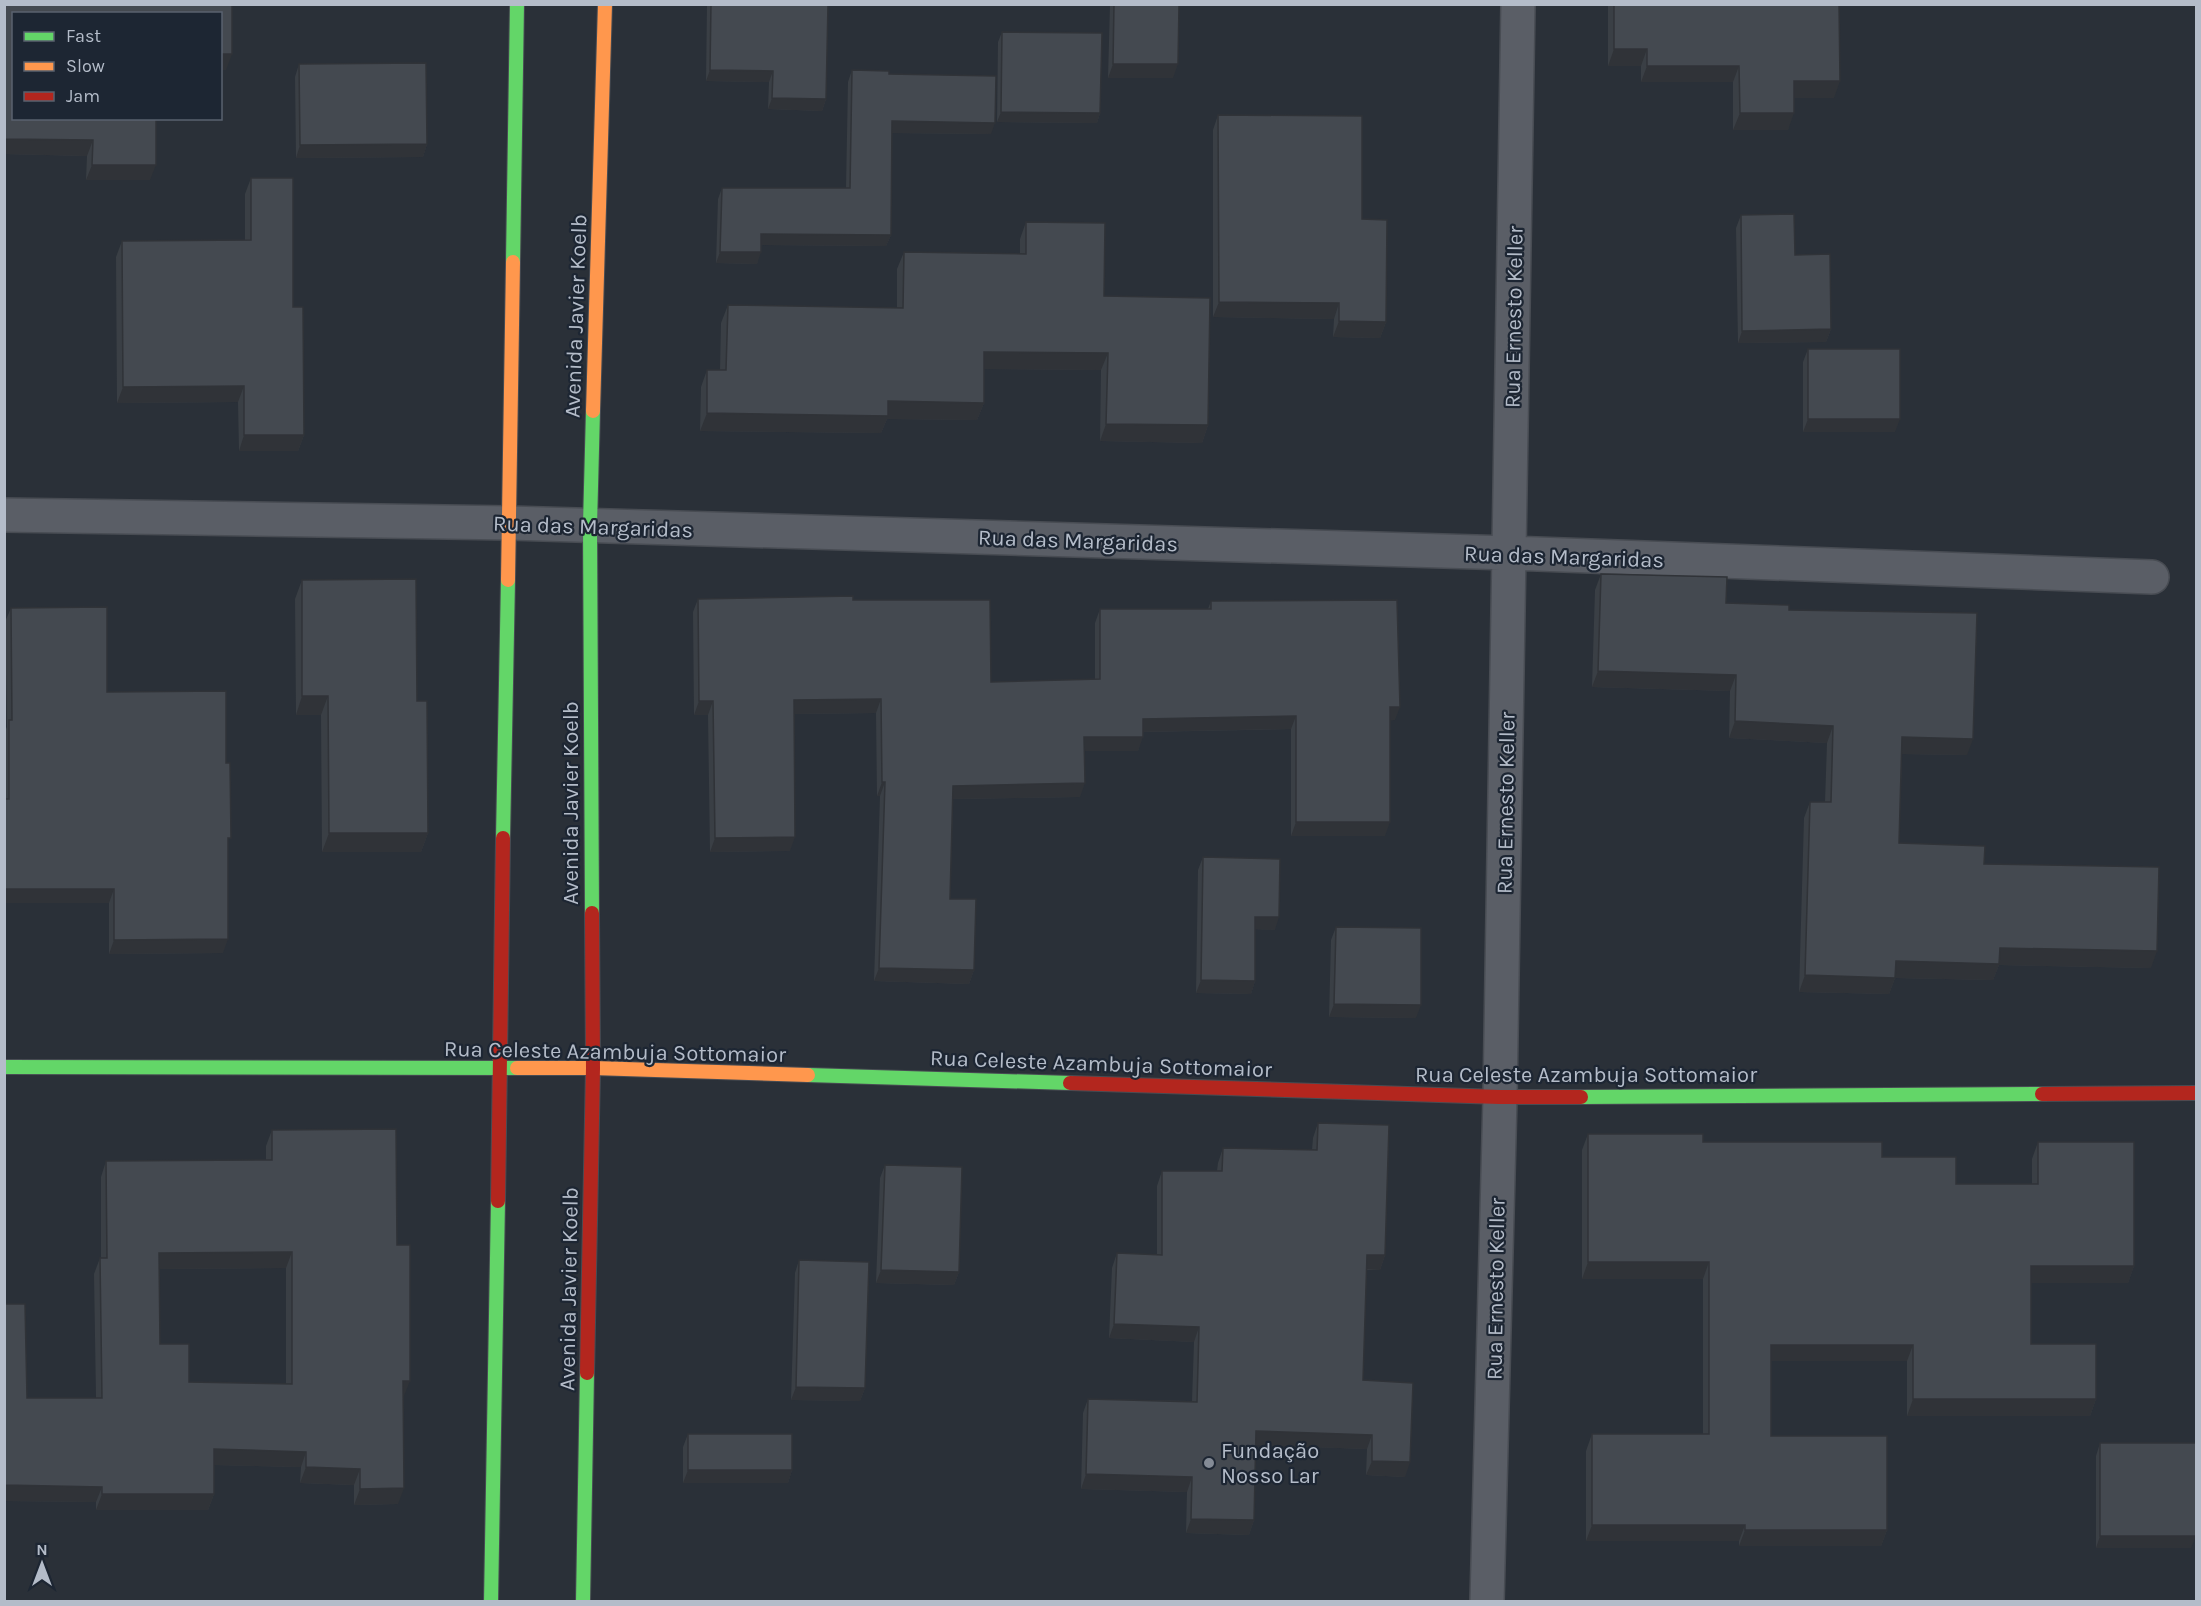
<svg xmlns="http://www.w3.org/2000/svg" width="2201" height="1606" viewBox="0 0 2201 1606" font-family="Karla,sans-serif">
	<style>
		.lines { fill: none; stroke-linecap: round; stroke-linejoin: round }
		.street-casing { stroke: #484c53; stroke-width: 36 }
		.fast-casing { stroke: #484c53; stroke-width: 16 }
		.slow-casing { stroke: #484c53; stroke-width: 16 }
		.jam-casing { stroke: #484c53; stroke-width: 16 }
		.street { stroke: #5a5e66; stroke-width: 33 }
		.fast { stroke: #63d668; stroke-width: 14 }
		.slow { stroke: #ff974d; stroke-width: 14 }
		.jam { stroke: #b3261e; stroke-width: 14 }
		.wall { fill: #3a3f45; fill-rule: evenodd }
		.shaded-wall { fill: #303338 }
		.building { fill: #444950; stroke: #303338; stroke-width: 1.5; fill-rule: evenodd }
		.poi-dot { fill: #848b96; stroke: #1d2633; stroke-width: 2 }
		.labels { text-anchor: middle; stroke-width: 4.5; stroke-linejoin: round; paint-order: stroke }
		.street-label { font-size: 22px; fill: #b4bcc9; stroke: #1d2633 }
		.poi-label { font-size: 22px; fill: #b4bcc9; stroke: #1d2633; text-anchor: start }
	</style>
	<rect width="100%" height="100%" fill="#2a3038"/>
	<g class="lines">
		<!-- street casing -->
		<g class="street-casing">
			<path id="street" d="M4,515L510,523L1509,553L2152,577
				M1487,1602L1500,1097L1518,4"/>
		</g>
		<!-- fast casing -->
		<g class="fast-casing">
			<path id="fast" d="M513,262L517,4
				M503,838L508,580
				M592,913L590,525L593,411
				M4,1067L517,1068
				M808,1075L1070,1083
				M1581,1097L2042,1094
				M491,1602L498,1201
				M583,1602L587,1373"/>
		</g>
		<!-- slow casing -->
		<g class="slow-casing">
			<path id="slow" d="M593,411L605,4
				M508,580L513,262
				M517,1068H593L808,1075"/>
		</g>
		<!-- jam casing -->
		<g class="jam-casing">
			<path id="jam" d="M1070,1083L1500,1097H1581
				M2042,1094L2196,1093
				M498,1201L503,838
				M587,1373L593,1068L592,913"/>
		</g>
		<!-- street -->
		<use href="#street" class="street"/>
		<!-- fast -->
		<use href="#fast" class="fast"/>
		<!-- slow -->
		<use href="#slow" class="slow"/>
		<!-- jam -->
		<use href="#jam" class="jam"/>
	</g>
	<!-- wall -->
	<path class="wall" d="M4,4L226,70H220L14,14L156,118L150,180H86L87,156L4,154Z
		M707,4H828L826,99L822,111L768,109L769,82L706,81Z
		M1110,4H1179L1173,78H1108Z
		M1608,4H1839L1834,98H1794L1788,130H1733V82H1641V66H1608Z
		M1002,32L1100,113L1097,123L997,122L998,42Z
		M299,64L427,144L423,157L296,158L295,77Z
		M852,70L889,74L991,134L892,133L891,235L886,246L761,245L757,264L716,263L718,199L722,188H846L848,82Z
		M1218,115L1362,219L1386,322L1380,338L1333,337L1334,319L1213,317V130Z
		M251,178L293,307L304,435L298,451H239L238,402L117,403L116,257L122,241L245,240V194Z
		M1741,215L1795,255L1831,329L1826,342L1738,343L1736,228Z
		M1026,222L1104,296L1208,425L1202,443L1100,441L1101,370L984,369V403L977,420L887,419L881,433L700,431L701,387L707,370H720L721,323L728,305L897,308V269L904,252L1020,254V239Z
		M1808,349L1895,432H1803V362Z
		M1601,574L1726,603L1789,610L1967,755L1902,754L1899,843L1984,864L2151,968L1999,965L1993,980L1895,978L1889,994L1799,992L1804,818L1810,802H1825L1827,743L1729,738L1730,691L1592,687L1595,590Z
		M302,580L417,701L428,833L421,852H322L321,715H296L295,599Z
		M698,599L853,600L991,682L1095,680V623L1100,609H1208L1211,601L1395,720H1390L1385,836H1291V729L1143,732L1138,751H1084L1080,797L953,799L950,899L974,970L969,984L874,981L880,796H877L876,713L794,714L790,851L710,852L708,715H694L693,612Z
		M11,608L107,692L226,763L228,845L223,953L109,954V903H4V733L7,727L5,622Z
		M1203,857L1275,930L1255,929V981L1251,994L1196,993L1198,870Z
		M1336,927L1416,1018L1329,1017L1331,940Z
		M1318,1123L1385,1255L1380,1270H1366L1363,1380L1405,1477L1366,1475L1367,1449L1256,1445L1254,1520L1249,1535L1186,1533L1187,1492L1081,1489L1083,1413L1088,1399L1192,1401L1194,1342L1109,1338L1112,1268L1117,1253L1157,1255V1186L1162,1171H1217L1218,1163L1223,1148L1312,1150L1313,1138Z
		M272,1130L397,1245L404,1396H403L398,1504L354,1505V1485L300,1483L301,1467L214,1465V1494L208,1510H96V1502L4,1501V1304L27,1398H96L94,1274L100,1258H101V1177L106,1161L266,1160V1146ZM286,1268V1384L189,1382L160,1344L159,1269Z
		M1588,1134L1882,1157L1956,1184H2032V1159L2038,1142L2134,1266L2128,1283H2031V1344L2096,1399L2090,1416H1907V1361H1771V1436L1887,1530L1881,1546H1739V1541H1586V1451L1592,1434H1703V1279H1582V1150Z
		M885,1165L959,1272L954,1285L876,1283L880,1178Z
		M799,1260L865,1388L860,1401L791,1400L795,1273Z
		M688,1434L792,1470L788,1483H683V1447Z
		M2100,1443L2191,1548H2096V1456Z"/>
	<!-- shaded-wall -->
	<path class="shaded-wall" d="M1614,49H1647L1641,66H1608Z
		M220,54H232L226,70H220Z
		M1113,64H1178L1173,78H1108Z
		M1647,66H1739L1733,82H1641Z
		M710,70L773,71L769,82L706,81Z
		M1794,81H1840L1834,98H1788Z
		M772,98L826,99L822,111L768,109Z
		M1001,112L1100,113L1097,123L997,122Z
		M1740,113H1794L1788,130H1733Z
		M892,121L995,123L991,134L888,133Z
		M4,139L93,140L87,156L4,154Z
		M427,144L423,157L296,158L300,145Z
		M92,165H156L150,180H86Z
		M761,234L891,235L886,246L757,245Z
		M720,252H761L757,264L716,263Z
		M1219,302L1339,303L1334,319L1213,317Z
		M1339,321L1386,322L1380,338L1333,337Z
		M1831,329L1826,342L1738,343L1742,331Z
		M984,352L1108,353L1101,370L978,369Z
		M244,386L238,402L117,403L123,387Z
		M888,401L984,403L977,420L887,419L881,433L700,431L707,413Z
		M1808,419H1900L1895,432H1803Z
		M1106,424L1208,425L1202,443L1100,441Z
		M244,435H304L298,451H239Z
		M1598,671L1736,675L1730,691L1592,687Z
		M302,696H328L321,715H296Z
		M881,699L876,713L789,714L794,700Z
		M699,701H713L708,715H694Z
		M1390,707H1400L1395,720L1385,721Z
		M1296,716L1291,729L1138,732L1143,719Z
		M1735,721L1833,726L1827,743L1729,738Z
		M1084,737H1143L1138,751H1079Z
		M1902,737L1973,739L1967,755L1896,754Z
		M882,782H885L880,796H877Z
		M1085,783L1080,797L948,799L953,786Z
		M1296,822H1390L1385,836H1291Z
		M329,833H428L421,852H322Z
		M795,837L790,851L710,852L715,838Z
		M4,889H114L109,903H4Z
		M1255,917H1279L1275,930L1251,929Z
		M228,939L223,953L109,954L114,940Z
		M2000,948L2157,951L2151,968L1999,965L1993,980L1895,978L1889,994L1799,992L1805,975L1896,961Z
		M879,968L974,970L969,984L874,981Z
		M1201,980L1255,981L1251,994L1196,993Z
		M1334,1004L1421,1005L1416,1018L1329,1017Z
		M292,1252L286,1268L153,1269L159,1253Z
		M1367,1255H1385L1380,1270L1361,1269Z
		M1588,1262H1709L1703,1279H1582Z
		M2031,1266H2134L2128,1283H2025Z
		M881,1270L959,1272L954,1285L876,1283Z
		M1114,1324L1199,1327L1194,1342L1109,1338Z
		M1771,1345H1913L1907,1361H1765Z
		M403,1381H410L404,1396H397Z
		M796,1387L865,1388L860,1401L791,1400Z
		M1913,1399H2096L2090,1416H1907Z
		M1256,1431L1372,1435L1367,1449L1251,1445Z
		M214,1449L306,1452L301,1467L208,1465Z
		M1372,1461L1410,1462L1405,1477L1366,1475Z
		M306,1467L360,1469L354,1485L300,1483Z
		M688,1470H792L788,1483H683Z
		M1086,1474L1192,1477L1187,1492L1081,1489Z
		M4,1485L102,1487L96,1502L4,1501Z
		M404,1488L398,1504L354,1505L360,1489Z
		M102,1494H214L208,1510H96Z
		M1191,1519L1254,1520L1249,1535L1186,1533Z
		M1592,1525H1745L1739,1541H1586Z
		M1745,1530H1887L1881,1546H1739Z
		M2100,1536H2196L2191,1548H2096Z"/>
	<!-- building -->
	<path class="building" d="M4,4H232V54H220V14H14V118H156V165H92L93,140L4,139Z
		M711,4H828L826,99L772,98L773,71L710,70Z
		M1114,4H1179L1178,64H1113Z
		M1614,4H1839L1840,81H1794V113H1740L1739,66H1647V49H1614Z
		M1002,32L1102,33L1100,113L1001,112Z
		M426,63L427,144L300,145L299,64Z
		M852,70L889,71V74L996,76L995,123L892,121L891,235L761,234V252H720L722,188H850Z
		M1218,115L1362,116V219L1387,220L1386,322L1339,321V303L1219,302Z
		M251,178H293V307H303L304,435H244V386L123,387L122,241L251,240Z
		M1794,214L1795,255L1830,254L1831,329L1742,331L1741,215Z
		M1026,222L1105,223L1104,296L1210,298L1208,425L1106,424L1108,353L984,352V403L888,401V416L707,413V370H726L728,305L903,308L904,252L1026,254Z
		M1808,349H1900V419H1808Z
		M1601,574L1727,577L1726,603L1789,605V610L1977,613L1973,739L1902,737L1899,843L1985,846L1984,864L2159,867L2157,951L2000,948L1999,964L1896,961L1895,978L1805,975L1810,802H1831L1833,726L1735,721L1736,675L1598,671Z
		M416,579L417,701H427L428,833H329L328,696H302V580Z
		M853,596V600H990L991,682L1100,679V609H1211V601L1397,600L1400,707H1390V822H1296V716L1143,719V737H1084L1085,783L953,786L950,899H976L974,970L879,968L885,782H882L881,699L794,700L795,837L715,838L713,701H699L698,599Z
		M107,607V692L226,691V763H230L231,838H228V939L114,940V889H4V799H9V720H12L11,608Z
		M1203,857L1280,859L1279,917H1255V981L1201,980Z
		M1336,927L1421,928V1005L1334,1004Z
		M1318,1123L1389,1125L1385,1255H1367L1363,1380L1413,1383L1410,1462L1372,1461V1435L1256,1431L1254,1520L1191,1519L1192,1477L1086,1474L1088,1399L1197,1402L1199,1327L1114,1324L1117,1253L1162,1255V1171H1222L1223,1148L1317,1150Z
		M396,1129L397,1245H410V1381H403L404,1488L360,1489V1469L306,1467V1452L214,1449V1494H102V1487L4,1485V1304H25L27,1398H102L100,1258H107L106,1161L272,1160V1130ZM292,1252V1384L189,1382V1344H160L159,1253Z
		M1588,1134H1703V1142H1882V1157H1956V1184H2038V1142H2134V1266H2031V1344H2096V1399H1913V1345H1771V1436H1887V1530H1745V1525H1592V1434H1709V1262H1588Z
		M885,1165L962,1167L959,1272L881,1270Z
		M799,1260L869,1262L865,1388L796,1387Z
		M688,1434H792V1470H688Z
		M2100,1443H2196V1536H2100Z"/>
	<!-- markers -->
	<circle class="poi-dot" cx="1209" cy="1463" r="6"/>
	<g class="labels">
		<!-- street labels -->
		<g class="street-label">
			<text transform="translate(575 316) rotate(-88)" y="8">Avenida Javier Koelb</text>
			<text transform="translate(1513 317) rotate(-89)" y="8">Rua Ernesto Keller</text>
			<text transform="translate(593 526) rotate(2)" y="8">Rua das Margaridas</text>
			<text transform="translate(1078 540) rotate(2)" y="8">Rua das Margaridas</text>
			<text transform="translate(1564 556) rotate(2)" y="8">Rua das Margaridas</text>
			<text transform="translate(570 803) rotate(-90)" y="8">Avenida Javier Koelb</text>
			<text transform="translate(1505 803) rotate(-89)" y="8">Rua Ernesto Keller</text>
			<text transform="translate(615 1051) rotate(1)" y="8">Rua Celeste Azambuja Sottomaior</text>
			<text transform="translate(1101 1063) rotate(2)" y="8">Rua Celeste Azambuja Sottomaior</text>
			<text x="1586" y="1082">Rua Celeste Azambuja Sottomaior</text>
			<text transform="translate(568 1289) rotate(-89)" y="8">Avenida Javier Koelb</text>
			<text transform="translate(1495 1289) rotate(-89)" y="8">Rua Ernesto Keller</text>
		</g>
		<!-- poi labels -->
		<g class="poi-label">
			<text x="1221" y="1458">Fundação<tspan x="1221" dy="25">Nosso Lar</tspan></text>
		</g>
	</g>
	<!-- border -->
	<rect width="2201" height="1606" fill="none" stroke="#b4bcc9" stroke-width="12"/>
	<!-- legend -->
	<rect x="12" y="12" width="210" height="108" fill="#1d2633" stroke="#59626f" stroke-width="1.5"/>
	<rect x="24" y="32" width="30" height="9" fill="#63d668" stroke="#59626f" stroke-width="1.5"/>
	<text x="66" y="42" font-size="18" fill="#b4bcc9">Fast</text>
	<rect x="24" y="62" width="30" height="9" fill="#ff974d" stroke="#59626f" stroke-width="1.5"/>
	<text x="66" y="72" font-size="18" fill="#b4bcc9">Slow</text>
	<rect x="24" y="92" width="30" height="9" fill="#b3261e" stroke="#59626f" stroke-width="1.5"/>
	<text x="66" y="102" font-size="18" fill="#b4bcc9">Jam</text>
	<!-- north arrow -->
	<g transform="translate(42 1564)" stroke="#1d2633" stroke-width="4.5" paint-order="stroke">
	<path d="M0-4.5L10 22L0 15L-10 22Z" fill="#b4bcc9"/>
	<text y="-9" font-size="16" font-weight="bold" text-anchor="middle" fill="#b4bcc9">N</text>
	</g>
</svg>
